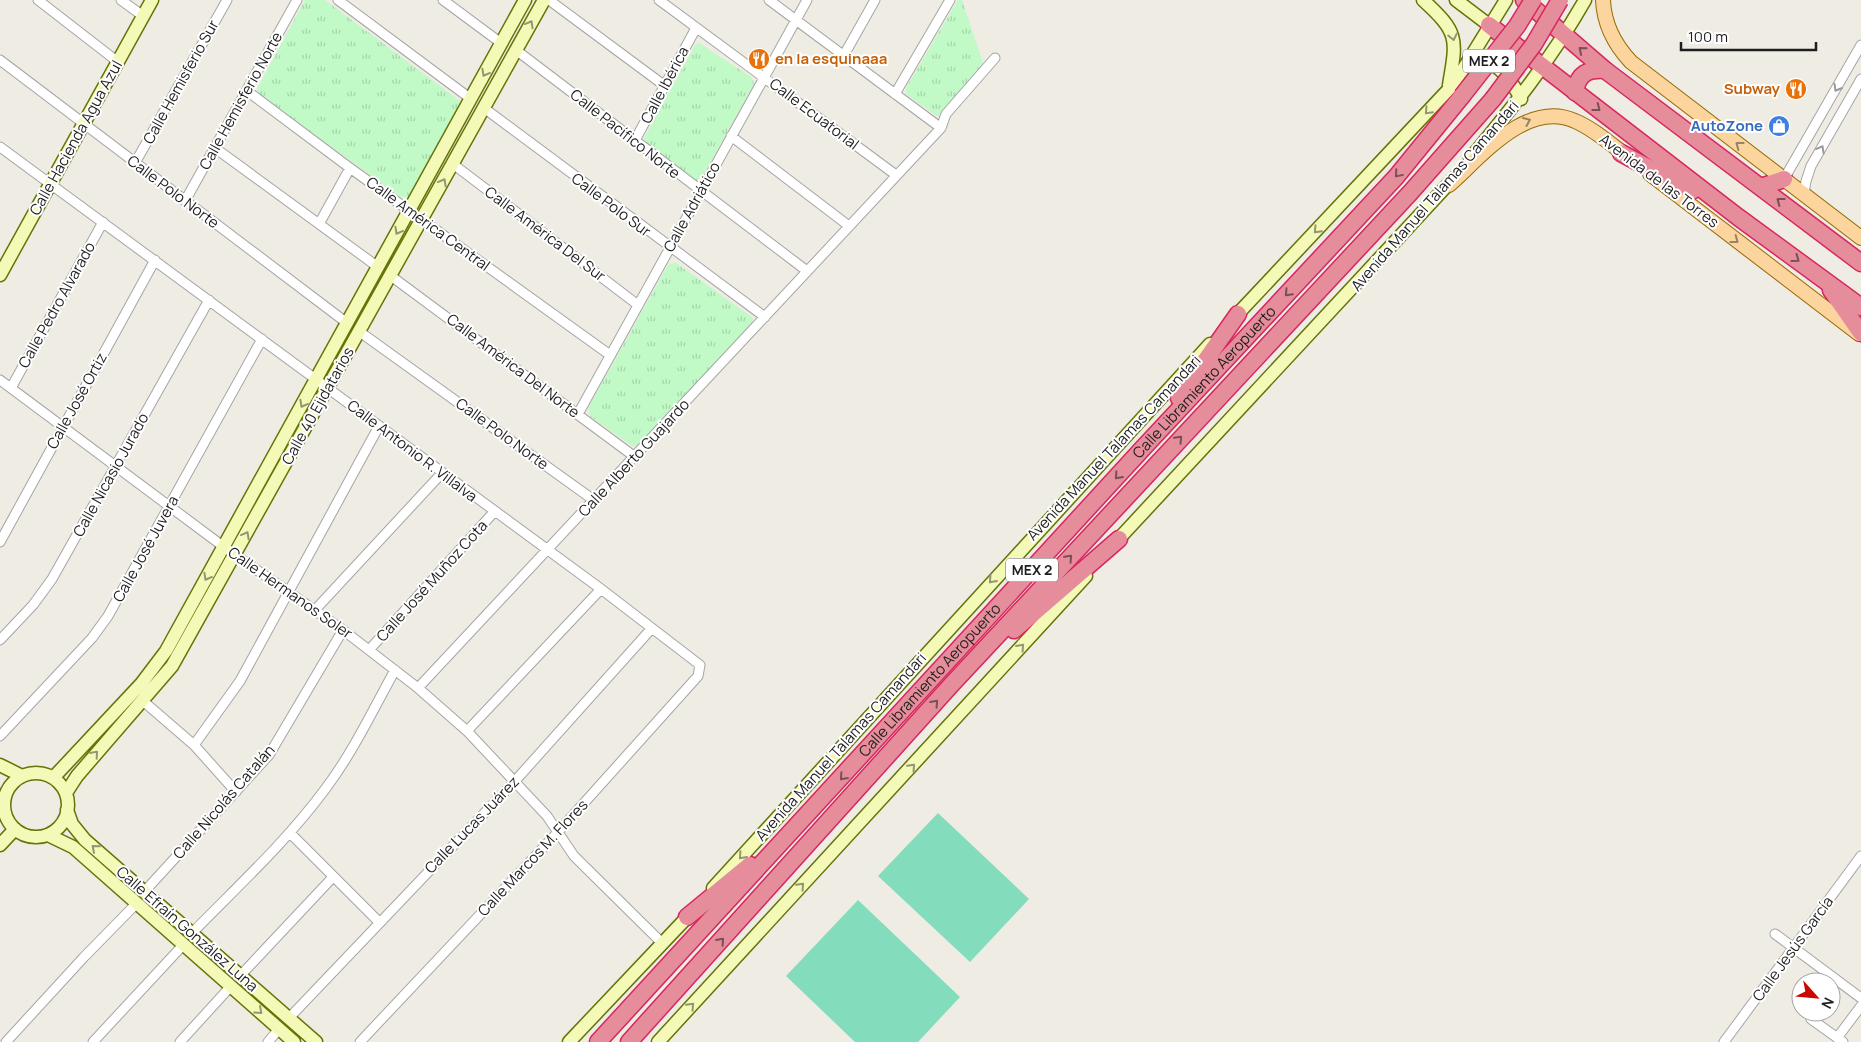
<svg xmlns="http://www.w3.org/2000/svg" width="1861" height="1042" viewBox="0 0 1861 1042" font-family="Manrope,sans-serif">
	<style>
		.park { fill: url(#park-tufts) }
		.pitch { fill: #83ddbc }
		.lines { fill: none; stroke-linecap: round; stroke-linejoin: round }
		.street-casing { stroke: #a5a5a5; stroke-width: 11 }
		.secondary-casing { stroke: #657406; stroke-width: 15 }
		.primary-casing { stroke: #966902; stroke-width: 16 }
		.highway-casing { stroke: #d8265f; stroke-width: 19 }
		.street { stroke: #fff; stroke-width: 9 }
		.secondary { stroke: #f4f9b8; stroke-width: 12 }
		.primary { stroke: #fbd59d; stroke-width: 14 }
		.highway { stroke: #e58d9b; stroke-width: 16 }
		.highway-bridge-casing { stroke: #d8265f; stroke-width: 19; stroke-linecap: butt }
		.highway-bridge { stroke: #e58d9b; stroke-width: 16 }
		.oneway { stroke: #949673 }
		.oneway2 { stroke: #785056 }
		.oneway3 { stroke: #9a9a9a }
		.oneway4 { stroke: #988364 }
		.labels { text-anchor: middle; stroke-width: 4; stroke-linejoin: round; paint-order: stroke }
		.shield { fill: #fff; stroke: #626262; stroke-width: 1 }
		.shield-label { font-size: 14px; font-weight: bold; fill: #1e1e1e }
		.food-label { font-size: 15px; font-weight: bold; fill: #c56008; stroke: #fff; text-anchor: start }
		.street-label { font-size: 15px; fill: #1e1e1e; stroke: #fff }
		.shop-label { font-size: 15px; font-weight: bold; fill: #366cbe; stroke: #fff; text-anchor: end }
	</style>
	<defs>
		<pattern id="park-tufts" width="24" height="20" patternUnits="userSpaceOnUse" patternTransform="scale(1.25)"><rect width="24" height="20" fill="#c1f9c7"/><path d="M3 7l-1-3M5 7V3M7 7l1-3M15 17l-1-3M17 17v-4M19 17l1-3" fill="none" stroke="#a5d5aa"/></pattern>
	</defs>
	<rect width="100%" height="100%" fill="#efece4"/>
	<!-- park -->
	<path class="park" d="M305,0H325L460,101V106L409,197H401L258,94V87Z
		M958,0H962L984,66L938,117L906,94V88Z
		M699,43L751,77L754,84L702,177L696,181L644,141V138L695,45Z
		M675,262L753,318L752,323L639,446H632L590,416L588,408L668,265Z"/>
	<!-- pitch -->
	<path class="pitch" d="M938,813L1029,899L970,962L878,876Z
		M858,900L960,997L918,1042H855L786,976Z"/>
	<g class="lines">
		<!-- street casing -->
		<g class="street-casing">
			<path id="street" d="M38,0L118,62
				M121,0L143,16
				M338,0L471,99
				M443,0L501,43
				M549,0L665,86
				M659,0L896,175
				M769,0L941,128
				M516,50L807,271
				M844,55L875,0
				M0,60L347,323
				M247,91L350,168L610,355
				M895,94L950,0
				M484,108L765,317
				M731,136L849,226
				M634,142L696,28
				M0,147L601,589L700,665L698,676L558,832L360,1042
				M215,148L378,267
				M135,163L227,0
				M453,164L638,305
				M1784,179L1861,45
				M1804,194L1806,181L1811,166L1861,79
				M185,201L297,0
				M319,224L350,168
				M391,276L635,457
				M360,332L595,501
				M0,380L224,547L343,630L418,688L467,731L547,816L574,856L662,943
				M11,388L103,222
				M578,414L807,0
				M0,542L155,260
				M314,611L442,473
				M0,640L33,605L52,579L209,300
				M369,650L494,512
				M418,688L941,128L946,114L995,58
				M143,701L194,745L236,792
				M467,731L601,589
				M0,736L92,638L108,616L262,339
				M194,745L240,681L379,426
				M290,833L379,922
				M144,892L269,755L343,630
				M192,933C238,886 287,841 326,788C353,752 373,710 395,670
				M1775,934L1861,998
				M240,976L333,877
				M289,1018L515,781L652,628
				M1811,1019L1843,1042
				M1837,1038L1861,1006
				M6,1042L84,957L137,903
				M93,1042L184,944
				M180,1042L231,986
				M268,1042L279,1029
				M1724,1042L1861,856"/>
		</g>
		<!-- secondary casing -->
		<g class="secondary-casing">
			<path id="secondary" d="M1423,0C1459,33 1457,38 1449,85
				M1456,0L1489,25
				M1464,68C1468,66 1474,63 1479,62C1498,59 1514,85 1521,99
				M1470,159C1513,107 1552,58 1585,0
				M0,275L152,0
				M1232,320L1449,89L1464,68L1506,0
				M1114,544L1454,178
				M0,765L22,776
				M4 805a32 32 0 1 1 64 0a32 32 0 1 1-64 0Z
				M53,778L141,684L166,651L525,0
				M66,793L77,776L172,666L544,0
				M67,810L72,824L85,840L316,1042
				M48,835L73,847L294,1042
				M0,845L15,829
				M713,888L1210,344
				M569,1042L693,911
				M658,1042L1086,576"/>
		</g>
		<!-- primary casing -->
		<g class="primary-casing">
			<path id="primary" d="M1603,0C1604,25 1614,44 1631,62L1861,238
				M1650,174L1859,334
				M1449,185C1481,157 1527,99 1575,121C1594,129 1612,145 1629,158"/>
		</g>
		<!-- highway casing -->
		<g class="highway-casing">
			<g id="highway">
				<path d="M1524,0L1605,70L1861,263"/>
				<path d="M1489,25L1738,217L1861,307"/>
				<path d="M1575,92C1578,73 1588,69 1605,70"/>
				<path d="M1621,153L1692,191"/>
				<path d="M1761,187L1784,179"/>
				<path d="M1831,290L1861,333"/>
				<path d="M1179,398L1238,314"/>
				<path d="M1014,630L1119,539"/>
				<path d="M687,917L750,865"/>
				<path id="s1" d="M598,1042L1144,447L1396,177L1462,96"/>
				<path d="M629,1042L952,684L1410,193L1493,99"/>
			</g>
		</g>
		<!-- street -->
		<use href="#street" class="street"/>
		<!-- secondary -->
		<use href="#secondary" class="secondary"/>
		<!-- primary -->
		<use href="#primary" class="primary"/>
		<!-- highway -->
		<use href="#highway" class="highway"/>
		<!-- highway-bridge casing -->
		<g class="highway-bridge-casing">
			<path id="highway-bridge" d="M1462,96L1517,26L1533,0
				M1493,99L1534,44L1560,0"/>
		</g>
		<!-- highway-bridge -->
		<use href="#highway-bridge" class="highway-bridge"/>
	</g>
	<!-- one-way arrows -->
	<defs><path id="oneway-chevron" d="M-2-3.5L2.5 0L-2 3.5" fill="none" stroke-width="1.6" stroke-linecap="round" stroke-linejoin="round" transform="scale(1.25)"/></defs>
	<g class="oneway">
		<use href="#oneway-chevron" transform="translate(530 24) rotate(-61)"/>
		<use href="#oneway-chevron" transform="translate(1453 37) rotate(78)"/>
		<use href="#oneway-chevron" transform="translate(485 73) rotate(119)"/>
		<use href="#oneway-chevron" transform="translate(1428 111) rotate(133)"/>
		<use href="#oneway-chevron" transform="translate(443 182) rotate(-61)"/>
		<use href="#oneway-chevron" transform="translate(1317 230) rotate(133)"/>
		<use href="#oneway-chevron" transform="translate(398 231) rotate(119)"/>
		<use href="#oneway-chevron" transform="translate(303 404) rotate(119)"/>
		<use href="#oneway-chevron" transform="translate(246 535) rotate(-61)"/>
		<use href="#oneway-chevron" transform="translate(207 577) rotate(119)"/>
		<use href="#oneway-chevron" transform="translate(992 580) rotate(132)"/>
		<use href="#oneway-chevron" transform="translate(1021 647) rotate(-48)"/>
		<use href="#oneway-chevron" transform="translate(95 754) rotate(-49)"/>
		<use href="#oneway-chevron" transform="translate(912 767) rotate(-47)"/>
		<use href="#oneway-chevron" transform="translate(95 848) rotate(-139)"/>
		<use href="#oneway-chevron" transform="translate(742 856) rotate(132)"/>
		<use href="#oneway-chevron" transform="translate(801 886) rotate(-47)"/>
		<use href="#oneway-chevron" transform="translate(691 1006) rotate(-47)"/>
		<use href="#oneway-chevron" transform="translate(259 1011) rotate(42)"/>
	</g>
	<g class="oneway2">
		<use href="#oneway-chevron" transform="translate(1582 50) rotate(-141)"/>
		<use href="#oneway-chevron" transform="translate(1597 108) rotate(38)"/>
		<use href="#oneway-chevron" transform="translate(1398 174) rotate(130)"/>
		<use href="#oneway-chevron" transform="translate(1780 201) rotate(-143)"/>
		<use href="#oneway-chevron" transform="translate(1796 259) rotate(36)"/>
		<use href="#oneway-chevron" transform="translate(1288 293) rotate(133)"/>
		<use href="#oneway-chevron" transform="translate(1179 439) rotate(-47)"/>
		<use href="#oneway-chevron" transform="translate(1118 476) rotate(132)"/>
		<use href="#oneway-chevron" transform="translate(1069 558) rotate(-47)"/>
		<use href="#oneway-chevron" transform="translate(935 703) rotate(-48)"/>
		<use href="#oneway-chevron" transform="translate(843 777) rotate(132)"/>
		<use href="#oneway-chevron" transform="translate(721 941) rotate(-48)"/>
	</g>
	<g class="oneway3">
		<use href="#oneway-chevron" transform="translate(1837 88) rotate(120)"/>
		<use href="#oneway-chevron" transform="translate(1821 149) rotate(-61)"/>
	</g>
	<g class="oneway4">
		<use href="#oneway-chevron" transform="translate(1527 121) rotate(-24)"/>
		<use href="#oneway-chevron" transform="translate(1739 145) rotate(-143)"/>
		<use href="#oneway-chevron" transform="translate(1735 240) rotate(37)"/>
	</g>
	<!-- icons -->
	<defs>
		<g id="restaurant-disc" transform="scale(1.125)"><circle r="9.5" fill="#e8710a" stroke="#fff"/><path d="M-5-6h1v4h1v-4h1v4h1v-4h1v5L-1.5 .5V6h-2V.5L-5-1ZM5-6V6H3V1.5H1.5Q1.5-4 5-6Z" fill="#fff"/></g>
		<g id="shop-disc" transform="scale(1.125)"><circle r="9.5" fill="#3f7fe0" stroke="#fff"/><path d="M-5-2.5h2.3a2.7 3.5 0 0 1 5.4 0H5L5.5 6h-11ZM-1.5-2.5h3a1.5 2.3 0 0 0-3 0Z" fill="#fff"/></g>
	</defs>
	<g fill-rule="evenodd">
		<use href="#restaurant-disc" x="759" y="59"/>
		<use href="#restaurant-disc" x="1796" y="89"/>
		<use href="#shop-disc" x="1779" y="126"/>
	</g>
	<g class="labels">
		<!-- shield labels -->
		<g class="shield">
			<rect x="1463" y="49.5" width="52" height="23" rx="4"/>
			<rect x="1006" y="558.5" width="52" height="23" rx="4"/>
		</g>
		<g class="shield-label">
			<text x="1489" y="66">MEX 2</text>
			<text x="1032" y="575">MEX 2</text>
		</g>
		<!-- food labels -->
		<g class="food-label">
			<text x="775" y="64">en la esquinaaa</text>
			<text x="1780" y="94" text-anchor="end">Subway</text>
		</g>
		<!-- street labels -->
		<g class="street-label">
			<text transform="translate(181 82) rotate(-61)" y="5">Calle Hemisferio Sur</text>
			<text transform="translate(665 85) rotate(-62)" y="5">Calle Ibérica</text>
			<text transform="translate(241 101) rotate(-61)" y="5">Calle Hemisferio Norte</text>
			<text transform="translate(814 114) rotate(37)" y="5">Calle Ecuatorial</text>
			<text transform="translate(625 134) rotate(38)" y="5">Calle Pacífico Norte</text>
			<text transform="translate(76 138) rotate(-61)" y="5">Calle Hacienda Agua Azul</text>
			<text transform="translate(1659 181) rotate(37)" y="5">Avenida de las Torres</text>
			<text transform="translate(173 192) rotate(37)" y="5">Calle Polo Norte</text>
			<text transform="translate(1435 196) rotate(-49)" y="5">Avenida Manuel Talamas Camandari</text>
			<text transform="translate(611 205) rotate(37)" y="5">Calle Polo Sur</text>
			<text transform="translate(692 207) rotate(-61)" y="5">Calle Adriático</text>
			<text transform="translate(428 224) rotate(36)" y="5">Calle América Central</text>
			<text transform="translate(545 234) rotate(37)" y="5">Calle América Del Sur</text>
			<text transform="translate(57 305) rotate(-61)" y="5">Calle Pedro Alvarado</text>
			<text transform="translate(513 366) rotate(37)" y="5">Calle América Del Norte</text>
			<text dy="5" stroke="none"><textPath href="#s1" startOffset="896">Calle Libramiento Aeropuerto</textPath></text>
			<text transform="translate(77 401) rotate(-61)" y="5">Calle José Ortiz</text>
			<text transform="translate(318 406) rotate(-61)" y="5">Calle 40 Ejidatarios</text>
			<text transform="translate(502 434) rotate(36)" y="5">Calle Polo Norte</text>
			<text transform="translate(1114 448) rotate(-47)" y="5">Avenida Manuel Talamas Camandari</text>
			<text transform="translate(412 451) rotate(37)" y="5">Calle Antonio R. Villalva</text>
			<text transform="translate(634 458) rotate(-47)" y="5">Calle Alberto Guajardo</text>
			<text transform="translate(111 475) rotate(-61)" y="5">Calle Nicasio Jurado</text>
			<text transform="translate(146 549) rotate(-61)" y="5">Calle José Juvera</text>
			<text transform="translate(432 581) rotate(-48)" y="5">Calle José Muñoz Cota</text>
			<text transform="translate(290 593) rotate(35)" y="5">Calle Hermanos Soler</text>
			<text dy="5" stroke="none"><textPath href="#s1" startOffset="491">Calle Libramiento Aeropuerto</textPath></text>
			<text transform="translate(841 747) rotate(-48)" y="5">Avenida Manuel Talamas Camandari</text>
			<text transform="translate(224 802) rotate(-49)" y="5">Calle Nicolás Catalán</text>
			<text transform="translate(472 825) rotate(-46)" y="5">Calle Lucas Juárez</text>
			<text transform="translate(533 858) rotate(-47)" y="5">Calle Marcos M. Flores</text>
			<text transform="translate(187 929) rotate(41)" y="5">Calle Efraín González Luna</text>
			<text transform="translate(1793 949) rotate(-54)" y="5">Calle Jesús García</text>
		</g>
		<!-- shop labels -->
		<g class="shop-label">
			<text x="1763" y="131">AutoZone</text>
		</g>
	</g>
	<!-- north arrow -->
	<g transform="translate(1816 997) rotate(117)"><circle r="24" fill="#ffffff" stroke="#a5a5a5"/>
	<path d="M0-4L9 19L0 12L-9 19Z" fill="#ca0703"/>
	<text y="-8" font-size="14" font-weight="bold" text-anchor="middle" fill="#1e1e1e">N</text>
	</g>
	<!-- scale -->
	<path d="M1681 42v8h135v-8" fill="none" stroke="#1e1e1e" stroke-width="2.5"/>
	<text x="1688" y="42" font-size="15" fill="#1e1e1e" stroke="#ffffff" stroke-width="4" paint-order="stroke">100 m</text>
</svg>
